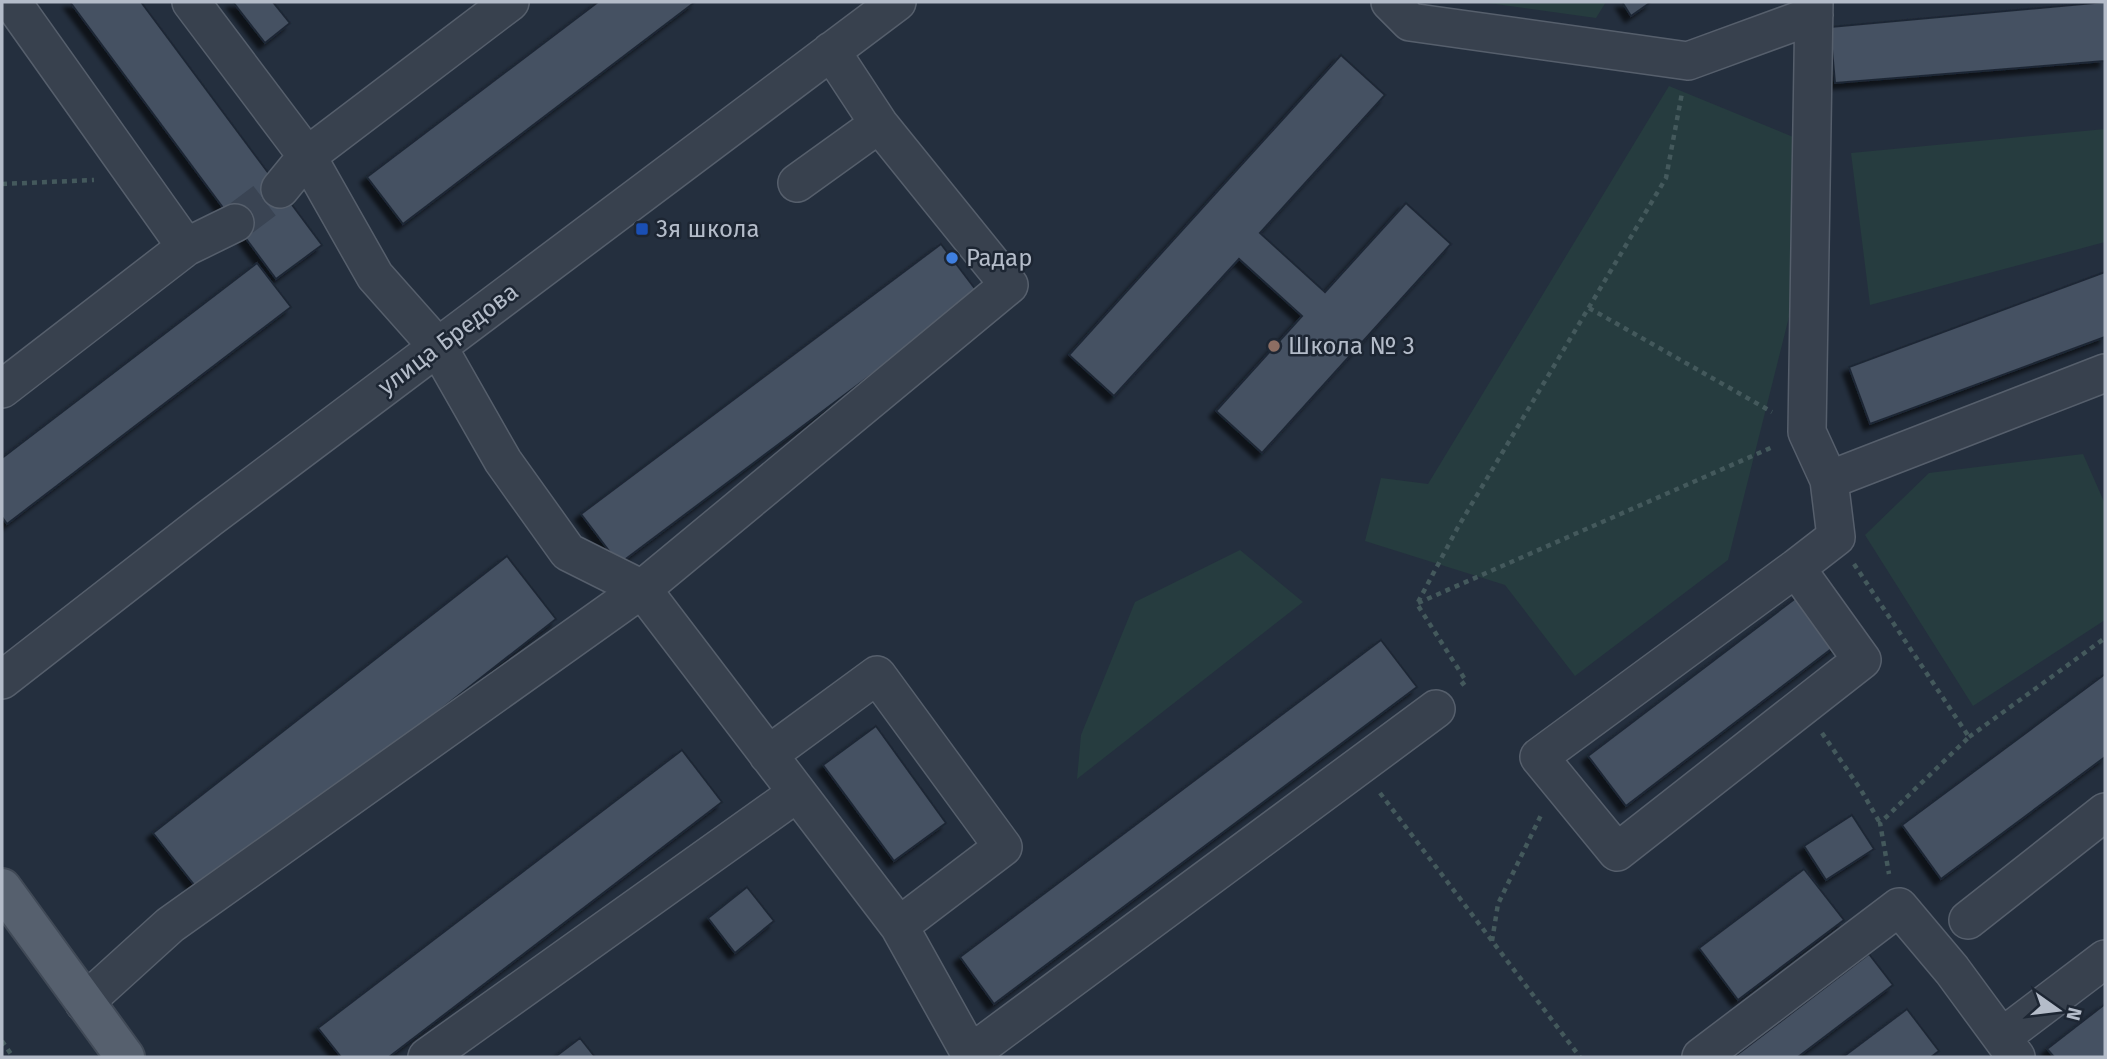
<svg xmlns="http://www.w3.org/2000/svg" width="2107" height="1059" viewBox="0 0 2107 1059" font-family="'Fira Sans',sans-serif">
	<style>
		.green { fill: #263c3f }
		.building { fill: #455162; stroke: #1f2835; stroke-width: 2; filter: url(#shadow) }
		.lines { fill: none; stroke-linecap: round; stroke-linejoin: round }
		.minor-tunnel { stroke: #3a4453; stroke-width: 37; stroke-dasharray: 37 18; stroke-linecap: butt }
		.minor-casing { stroke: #565f6c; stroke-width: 40 }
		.major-casing { stroke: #414a57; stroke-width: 42 }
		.path { stroke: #44595c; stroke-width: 4.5; stroke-dasharray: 5 5; stroke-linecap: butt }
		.minor { stroke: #38414e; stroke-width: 37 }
		.major { stroke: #56606e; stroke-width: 38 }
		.transit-dot { fill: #1a4fb4; stroke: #1d2633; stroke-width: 2.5 }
		.shop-dot { fill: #3f7fe0; stroke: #1d2633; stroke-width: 2.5 }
		.education-dot { fill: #8d6e63; stroke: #1d2633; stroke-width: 2.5 }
		.labels { text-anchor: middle; stroke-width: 5; stroke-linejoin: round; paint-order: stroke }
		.poi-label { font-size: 24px; fill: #b4bcc9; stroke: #1d2633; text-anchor: start }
		.street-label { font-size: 24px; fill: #b4bcc9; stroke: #1d2633 }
	</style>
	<defs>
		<filter id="shadow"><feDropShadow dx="-6" dy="6" stdDeviation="2" flood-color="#0009"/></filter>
	</defs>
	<rect width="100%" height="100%" fill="#242f3e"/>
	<!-- green -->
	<path class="green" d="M1481,2H1606L1596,18Z
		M1669,86L1803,141L1796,289L1728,560L1575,676L1505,585L1365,541L1381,478L1428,484Z
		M2105,129V242L1870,305L1851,153Z
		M2083,454L2105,504V620L1973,706L1865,535L1929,473Z
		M1240,550L1303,602L1077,779L1081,735L1135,602Z"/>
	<!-- building -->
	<path class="building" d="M70,2H141L322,245L276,279Z
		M233,2H273L290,23L265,43Z
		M598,2H695L403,224L367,177Z
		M1622,2H1651L1631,16Z
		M2105,2V61L1835,83L1830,27Z
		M1341,55L1385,95L1260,233L1325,292L1406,203L1451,244L1262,453L1216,411L1302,316L1239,259L1114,396L1069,355Z
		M941,244L979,294L619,564L581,514Z
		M257,263L291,307L7,524L2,517V458Z
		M2105,272V337L1870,424L1849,367Z
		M507,556L556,619L203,896L153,833Z
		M1805,591L1843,640L1626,806L1588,756Z
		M1381,640L1417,687L994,1004L960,957Z
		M2105,674V757L1941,879L1902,825Z
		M876,726L946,823L894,861L823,765Z
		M682,750L722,802L389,1057H341L318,1028Z
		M1852,815L1874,849L1826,880L1804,846Z
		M1804,869L1844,920L1738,1000L1699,948Z
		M747,887L774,921L735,953L708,918Z
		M1869,954L1893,985L1798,1057H1734Z
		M2105,1004V1057H2054L2047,1049Z
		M1907,1009L1939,1051L1931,1057H1843Z
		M580,1038L595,1057H555Z"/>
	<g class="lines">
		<!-- minor-tunnel -->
		<path class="minor-tunnel" d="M235,223L280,189"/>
		<!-- minor casing -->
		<g class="minor-casing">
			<path id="minor" d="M12,2L186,247
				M191,2L307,156L375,276L438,347L503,461L568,552L642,589L899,926L972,1057
				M1390,2L1410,22L1688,61L1814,15
				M1814,2L1807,432L1829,480L2105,373
				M797,183L879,124
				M280,189L307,156L510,2
				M2,389L186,247L235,223
				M1796,568L1862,660L1617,852L1539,757L1796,568L1836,537L1829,480
				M2,680L210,518L897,2
				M768,755L877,675L1003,847L899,926
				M1968,920L2105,812
				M84,1003L170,925L642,589L1009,285L879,124L831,51
				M2002,1037L2105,959
				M970,1054L1436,709
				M427,1057L797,793
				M1701,1057L1899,907L1952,970L2016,1057"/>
		</g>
		<!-- major casing -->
		<g class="major-casing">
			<path id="major" d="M2,888L125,1057"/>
		</g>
		<!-- path -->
		<path class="path" d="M2,184L94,180
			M1589,308L1772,412
			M1854,564L1969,737L1880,823L1889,874
			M1418,603L1775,446
			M1461,685L1466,681L1417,604L1458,527L1666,178L1682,93
			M1822,733L1861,790L1880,823
			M1969,737L2105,638
			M1380,793L1580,1057
			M1492,941L1498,904L1542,813
			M2,1041L13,1057"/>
		<!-- minor -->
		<use href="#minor" class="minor"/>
		<!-- major -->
		<use href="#major" class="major"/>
	</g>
	<!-- markers -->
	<rect class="transit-dot" x="635" y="222" width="14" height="14" rx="3.5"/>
	<circle class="shop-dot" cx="952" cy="258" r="7"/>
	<circle class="education-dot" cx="1274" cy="346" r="7"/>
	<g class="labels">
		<!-- poi labels -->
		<g class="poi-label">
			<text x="656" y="237">3я школа</text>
			<text x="966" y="266">Радар</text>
			<text x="1288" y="354">Школа № 3</text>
		</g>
		<!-- street labels -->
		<g class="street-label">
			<text transform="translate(448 339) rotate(-37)" y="8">улица Бредова</text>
		</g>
	</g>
	<!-- border -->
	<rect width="2107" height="1059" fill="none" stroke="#b4bcc9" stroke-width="7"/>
	<!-- north arrow -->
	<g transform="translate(2058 1010) rotate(104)" stroke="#1d2633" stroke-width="5" paint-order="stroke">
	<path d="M0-5L12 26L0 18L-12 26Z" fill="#b4bcc9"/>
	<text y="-10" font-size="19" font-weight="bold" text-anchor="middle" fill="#b4bcc9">N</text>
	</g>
</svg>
